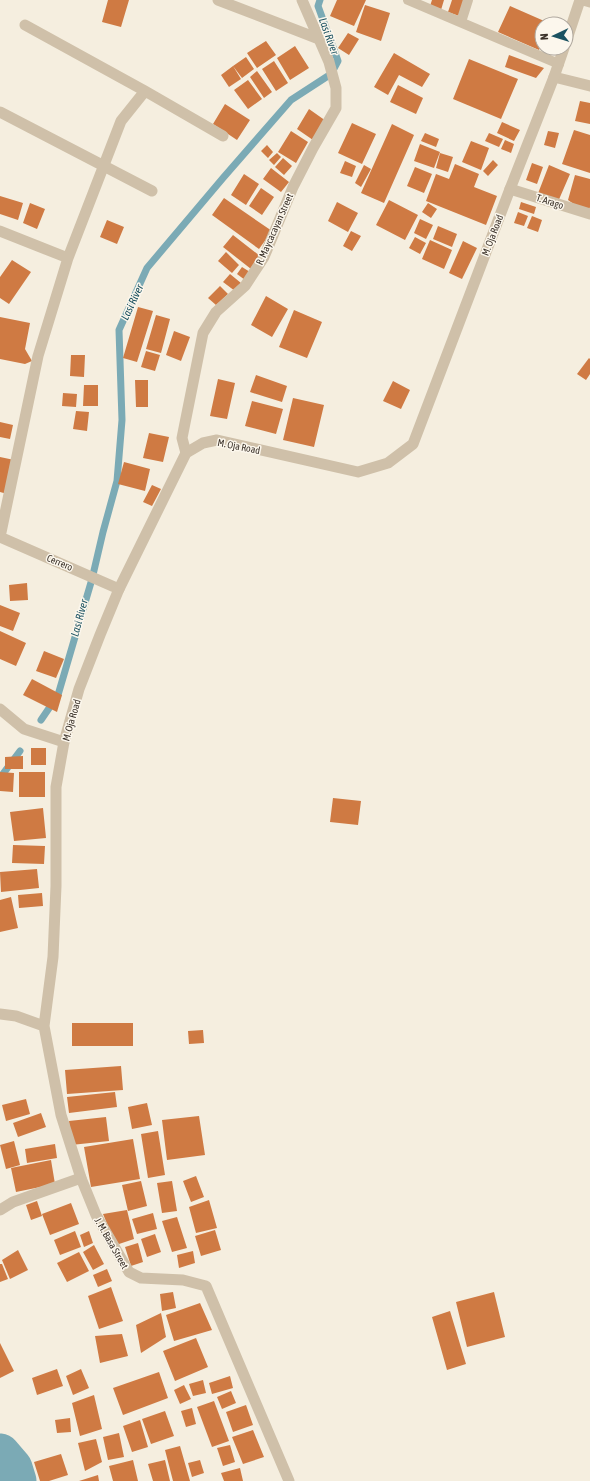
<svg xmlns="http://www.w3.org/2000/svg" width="590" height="1481" viewBox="0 0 590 1481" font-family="'Asap Condensed',sans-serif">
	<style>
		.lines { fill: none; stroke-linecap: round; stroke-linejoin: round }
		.stream { stroke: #7baab5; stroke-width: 7 }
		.river { stroke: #7baab5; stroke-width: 41 }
		.building { fill: #cf7a43 }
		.service { stroke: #cfc0a9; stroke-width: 10 }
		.minor { stroke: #cfc0a9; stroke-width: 11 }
		.tertiary { stroke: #cfc0a9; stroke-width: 11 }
		.labels { text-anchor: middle; stroke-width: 3; stroke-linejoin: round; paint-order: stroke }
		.street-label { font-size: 10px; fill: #3b322a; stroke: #fcf7ed }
		.water-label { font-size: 11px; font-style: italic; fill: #1b5261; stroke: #fcf7ed }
	</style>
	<rect width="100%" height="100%" fill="#f5eedf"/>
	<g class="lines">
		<!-- stream -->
		<path class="stream" d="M41,720L58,695L92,579L103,532L117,481L122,420L119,330L147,268L223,178L291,100L331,74L338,61L318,6L320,0
			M0,778L20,751"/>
		<!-- river -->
		<path class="river" d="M0,1454L12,1468L16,1481"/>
	</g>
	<!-- building -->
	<path class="building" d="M108,0H129L121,27L102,22Z
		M337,0H366L354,26L330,16Z
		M432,0H444L441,10L430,6Z
		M452,0H465L459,16L448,12Z
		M365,5L390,13L381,41L356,32Z
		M510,6L551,24H542V43L539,50L498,32Z
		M348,33L359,39L349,55L338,48Z
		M266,41L276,55L257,68L247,53Z
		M295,46L309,68L290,80L277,58Z
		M394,53L430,74L422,87L399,75L388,95L374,87Z
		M509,55L544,68L536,78L505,67Z
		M246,57L254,69L242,78L233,66Z
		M469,59L518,79L501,119L453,99Z
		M274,61L288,83L276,91L262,69Z
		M233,66L241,79L229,87L221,75Z
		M257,71L272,92L264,98L250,77Z
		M248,80L262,99L248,109L234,90Z
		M398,85L423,98L416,114L390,102Z
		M580,101L590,103V124L575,121Z
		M225,104L250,120L237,140L213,124Z
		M309,109L326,121L313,140L297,129Z
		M502,122L520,130L514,141L497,133Z
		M352,123L376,134L362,164L338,153Z
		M392,124L414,135L384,203L361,193Z
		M574,130L590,135V173L562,164Z
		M291,131L308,142L296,163L278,152Z
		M548,131L559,133L555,148L544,145Z
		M425,133L439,139L436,147L421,141Z
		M489,133L503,139L499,147L485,141Z
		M505,140L514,144L511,153L501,149Z
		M471,141L489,148L481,170L462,162Z
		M420,144L440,152L434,168L414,161Z
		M267,145L273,152L268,158L261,151Z
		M277,153L281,157L274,165L269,160Z
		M440,153L453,157L448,172L436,168Z
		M283,158L292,166L284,175L275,167Z
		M493,160L498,165L488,176L483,171Z
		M345,161L356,166L352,177L340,173Z
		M532,163L543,167L537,184L526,180Z
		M455,164L479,174L474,187L497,196L486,225L426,201L436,174L449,179Z
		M364,165L371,169L361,187L355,183Z
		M549,165L570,174L557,204L537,196Z
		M415,167L432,174L424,193L407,186Z
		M271,168L289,182L281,192L263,179Z
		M244,174L259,184L246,205L231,195Z
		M575,175L590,179V207L588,214L568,200Z
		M261,188L274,197L262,215L249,206Z
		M0,196L23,203L18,220L0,214Z
		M224,198L272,231L259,249L212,215Z
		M389,200L418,215L405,240L376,225Z
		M337,202L358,213L348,232L328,221Z
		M521,202L536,207L534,214L519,209Z
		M30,203L45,209L37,229L23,223Z
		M428,203L437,209L431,218L422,212Z
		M518,212L528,216L524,226L514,223Z
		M532,216L542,220L538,232L527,228Z
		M420,219L433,225L426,239L414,233Z
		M107,220L124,227L117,244L100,237Z
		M438,226L457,234L452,247L433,239Z
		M351,231L361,236L352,251L343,246Z
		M233,235L260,256L251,269L223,247Z
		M415,237L426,243L420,254L409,248Z
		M430,240L452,250L444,269L422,259Z
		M463,241L477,248L462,279L449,273Z
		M226,252L239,265L232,273L218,261Z
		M12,260L31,272L9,304L0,298V277Z
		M242,267L250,272L245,280L237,274Z
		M230,274L241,283L235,291L223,282Z
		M220,286L228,294L216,305L208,298Z
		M266,296L288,309L272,337L251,325Z
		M138,307L153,311L137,362L123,358Z
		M294,310L322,322L307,358L279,347Z
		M156,315L170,319L161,353L146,349Z
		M0,317L30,323L25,349L32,361L25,364L0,359Z
		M174,331L190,337L181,361L166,355Z
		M146,351L160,355L155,371L141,367Z
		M71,355H85L84,377L70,376Z
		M589,358L590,359V374L586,380L577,374Z
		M256,375L287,386L282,402L250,392Z
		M218,379L235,383L227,419L210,416Z
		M135,380H148V407H136Z
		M393,381L410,390L401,409L383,401Z
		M84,385H98V406H83Z
		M63,393L77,394L76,407L62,406Z
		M293,398L324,405L314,447L283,440Z
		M252,401L283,409L276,434L245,426Z
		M76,411L89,412L87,431L73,429Z
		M0,422L13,425L10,439L0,437Z
		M149,433L169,437L163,462L143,458Z
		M0,457L19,461L11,495L0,492Z
		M124,462L150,469L145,491L118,484Z
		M152,485L161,489L152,506L143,502Z
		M27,583L28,600L10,601L9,585Z
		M0,605L20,613L13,631L0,626Z
		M0,631L26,643L16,666L0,659Z
		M44,651L64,659L56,678L36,671Z
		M32,679L62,695L57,712L23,695Z
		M31,748H46V765H31Z
		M23,756V769H5V757Z
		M0,772L14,773L13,792L0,791Z
		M19,772H45V797H19Z
		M333,798L361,801L358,825L330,822Z
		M43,808L46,838L14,841L10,812Z
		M13,845L45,846L44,864L12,863Z
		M37,869L39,888L1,892L0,872Z
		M42,893L43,906L19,908L18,895Z
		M11,897L18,928L0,932V900Z
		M72,1023H133V1046H72Z
		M203,1030L204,1043L189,1044L188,1031Z
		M121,1066L123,1090L67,1094L65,1070Z
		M115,1092L117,1107L69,1113L67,1097Z
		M26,1099L30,1114L6,1121L2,1105Z
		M147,1103L152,1125L132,1129L128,1107Z
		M41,1113L46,1127L18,1137L13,1123Z
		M199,1116L205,1155L167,1160L162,1120Z
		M106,1117L109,1141L71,1145L69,1121Z
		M158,1131L165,1175L148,1178L141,1134Z
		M133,1139L140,1179L91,1187L84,1147Z
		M14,1141L20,1165L6,1169L0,1145Z
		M55,1144L57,1158L27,1163L25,1149Z
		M51,1160L55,1184L16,1192L11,1168Z
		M196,1176L204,1197L191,1202L183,1181Z
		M141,1181L147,1206L128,1211L122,1185Z
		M172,1181L177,1211L162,1213L157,1183Z
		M209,1200L217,1228L196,1233L189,1207Z
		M37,1201L42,1216L31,1220L26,1205Z
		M71,1203L79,1224L50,1235L42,1214Z
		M127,1210L134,1239L116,1245L103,1214Z
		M153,1213L157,1229L137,1234L132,1219Z
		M177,1217L187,1248L172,1252L162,1221Z
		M215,1230L221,1250L201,1256L195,1236Z
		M75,1231L81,1247L60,1255L54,1240Z
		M89,1231L93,1243L84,1247L80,1235Z
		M155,1234L161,1252L147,1257L141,1239Z
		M138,1243L143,1262L131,1266L125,1247Z
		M94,1245L104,1264L93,1270L83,1252Z
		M18,1250L28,1270L10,1279L2,1260Z
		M193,1251L195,1263L179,1268L177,1255Z
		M79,1252L89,1271L67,1282L57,1263Z
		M0,1264H2L8,1279L0,1282Z
		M107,1269L112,1281L98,1287L93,1275Z
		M111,1287L123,1321L99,1329L88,1296Z
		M173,1292L176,1308L162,1311L160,1294Z
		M494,1292L505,1337L467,1347L456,1302Z
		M200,1303L212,1330L174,1341L166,1315Z
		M450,1311L466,1364L447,1370L432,1317Z
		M161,1313L166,1337L141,1353L136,1325Z
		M122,1334L128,1356L100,1363L95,1336Z
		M196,1338L208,1367L175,1381L163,1351Z
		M0,1343L14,1371L0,1378Z
		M57,1369L63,1386L37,1395L32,1378Z
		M81,1369L89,1388L73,1395L66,1376Z
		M159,1372L168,1398L123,1415L113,1388Z
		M230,1376L233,1388L212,1394L209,1383Z
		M203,1380L206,1393L193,1396L189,1384Z
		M184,1385L191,1399L180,1404L174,1390Z
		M231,1391L236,1403L222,1409L217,1397Z
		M94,1395L102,1429L80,1436L72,1403Z
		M214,1401L229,1441L212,1447L197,1407Z
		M246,1405L253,1425L233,1432L226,1412Z
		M192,1408L196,1424L186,1427L181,1411Z
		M165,1411L174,1436L151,1444L142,1419Z
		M70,1418L71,1432L57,1433L55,1420Z
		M140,1420L148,1447L132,1452L123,1426Z
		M253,1430L264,1457L243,1464L232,1437Z
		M119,1433L124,1457L108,1460L103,1437Z
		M96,1439L102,1462L85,1471L78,1443Z
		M230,1445L235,1462L223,1466L217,1448Z
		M180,1446L190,1481H173L165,1450Z
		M61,1454L68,1475L49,1481H40L34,1462Z
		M133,1460L138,1481H113L109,1466Z
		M165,1460L170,1481H153L148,1464Z
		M200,1460L204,1473L192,1477L188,1463Z
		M240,1468L243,1481H224L221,1473Z
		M98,1475L99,1481H79Z"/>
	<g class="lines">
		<!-- service -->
		<path class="service" d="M408,0L559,64
			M461,22L468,0"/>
		<!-- minor -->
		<path class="minor" d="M218,0L319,39
			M583,0L590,2
			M25,25L145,91L223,136
			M554,77L590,86
			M0,112L152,191
			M510,189L590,214
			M0,231L68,258
			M186,453L182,438L203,333L216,312L245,286L264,257L293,187L313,148L336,108V88L329,62L302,0
			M0,537L38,356L68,258L121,121L145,91
			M0,537L119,589
			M0,709L24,729L64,742
			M0,1210L13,1202L81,1178"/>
		<!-- tertiary -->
		<path class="tertiary" d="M566,42L580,0
			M0,1014L16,1016L44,1026
			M289,1481L206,1286L183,1280L141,1278L129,1272L96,1215L81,1178L61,1115L44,1026L53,957L56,886V787L64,742L79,689L100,635L119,589L186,453L203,443L217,440L358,472L388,463L413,444L510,189L554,77L564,48"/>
	</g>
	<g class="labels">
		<!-- street labels -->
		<g class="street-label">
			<text transform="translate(550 201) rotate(18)" y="4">T. Arago</text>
			<text transform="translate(274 229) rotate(-66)" y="4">R. Maycacayan Street</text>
			<text transform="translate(492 235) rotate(-69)" y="4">M. Oja Road</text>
			<text transform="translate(239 446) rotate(11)" y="4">M. Oja Road</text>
			<text transform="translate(60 562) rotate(23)" y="4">Cerrero</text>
			<text transform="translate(71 720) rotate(-74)" y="4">M. Oja Road</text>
			<text transform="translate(112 1243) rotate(60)" y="4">J. M. Basa Street</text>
		</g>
		<!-- water labels -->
		<g class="water-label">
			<text transform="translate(329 36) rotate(70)" y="4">Lasi River</text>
			<text transform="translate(132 302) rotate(-65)" y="4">Lasi River</text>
			<text transform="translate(79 618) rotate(-75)" y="4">Lasi River</text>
		</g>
	</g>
	<!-- north arrow -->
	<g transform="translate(554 36) rotate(266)"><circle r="19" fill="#fcf7ed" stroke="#afa89f"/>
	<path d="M0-3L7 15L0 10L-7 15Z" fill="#1b5261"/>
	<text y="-6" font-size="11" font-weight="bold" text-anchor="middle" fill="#3b322a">N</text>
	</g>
</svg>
